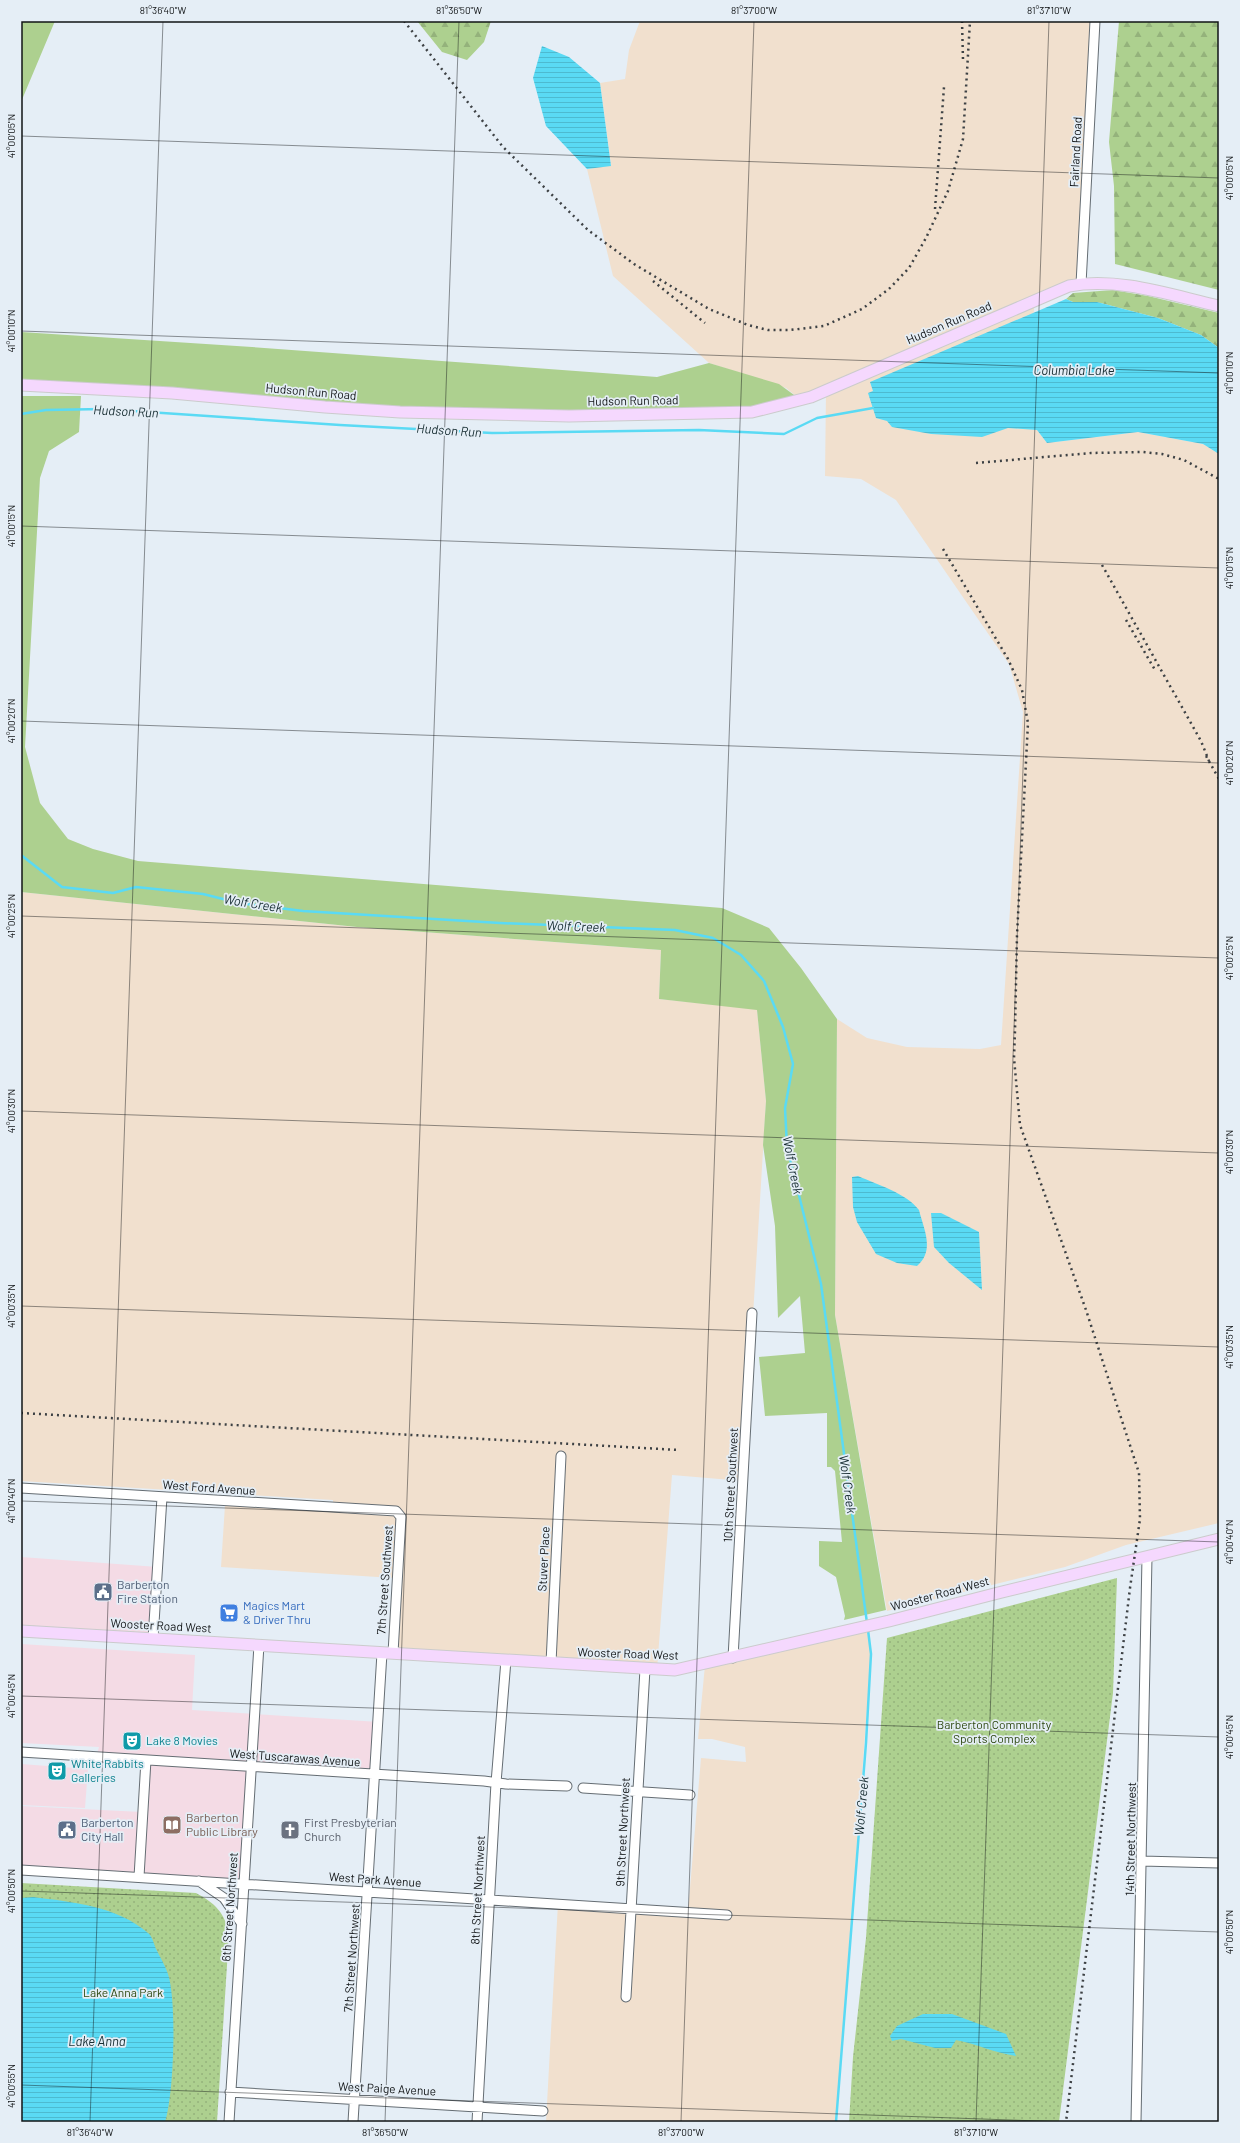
<svg xmlns="http://www.w3.org/2000/svg" width="1240" height="2143" viewBox="0 0 1240 2143" font-family="Barlow,sans-serif">
	<style>
		.commercial { fill: #f4dbe5 }
		.industrial { fill: #f1e0ce }
		.grass { fill: #add08f }
		.forest { fill: url(#forest-firs) }
		.park { fill: url(#park-dots) }
		.water { fill: url(#water-rules) }
		.lines { fill: none; stroke-linecap: round; stroke-linejoin: round }
		.stream { stroke: #5adaf4; stroke-width: 2.5 }
		.minor-casing { stroke: #656d73; stroke-width: 11 }
		.major-casing { stroke: #cbcbcc; stroke-width: 13 }
		.minor { stroke: #fff; stroke-width: 9 }
		.major { stroke: #f5d8fe; stroke-width: 11 }
		.rail { stroke: #3d4144; stroke-width: 2.5; stroke-dasharray: 2 4; stroke-linecap: butt }
		.ticks { fill: none; stroke: #111416; stroke-width: 1; stroke-opacity: 0.45 }
		.labels { text-anchor: middle; stroke-width: 3.5; stroke-linejoin: round; paint-order: stroke }
		.street-label { font-size: 12px; fill: #111416; stroke: #e5eef6 }
		.service-label { font-size: 12px; fill: #4e5e75; stroke: #e5eef6; text-anchor: start }
		.shop-label { font-size: 12px; fill: #366cbe; stroke: #e5eef6; text-anchor: start }
		.park-label { font-size: 12px; fill: #2d480f; stroke: #e5eef6 }
		.culture-label { font-size: 12px; fill: #0d838f; stroke: #e5eef6; text-anchor: start }
		.education-label { font-size: 12px; fill: #785e54; stroke: #e5eef6; text-anchor: start }
		.worship-label { font-size: 12px; fill: #5b616d; stroke: #e5eef6; text-anchor: start }
		.water-label { font-size: 13px; font-style: italic; fill: #172d32; stroke: #e5eef6 }
		.neatline { fill: none; stroke: #111416; stroke-width: 1.5 }
		.ticks-label { font-size: 10px; text-anchor: middle; fill: #111416 }
	</style>
	<defs>
		<pattern id="forest-firs" width="22" height="20" patternUnits="userSpaceOnUse"><rect width="22" height="20" fill="#add08f"/><path d="M5 1l3.5 6h-7zM16 11l3.5 6h-7z" fill="#94b27b"/></pattern>
		<pattern id="park-dots" width="8" height="8" patternUnits="userSpaceOnUse"><rect width="8" height="8" fill="#add08f"/><path d="M2 2h.1M6 6h.1" fill="none" stroke="#94b27b" stroke-width="1.8" stroke-linecap="round"/></pattern>
		<pattern id="water-rules" width="6" height="5" patternUnits="userSpaceOnUse"><rect width="6" height="5" fill="#5adaf4"/><path d="M0 2.5h6" fill="none" stroke="#4dbad0"/></pattern>
	</defs>
	<rect width="100%" height="100%" fill="#e5eef6"/>
	<!-- commercial -->
	<path class="commercial" d="M21,1557L158,1567L153,1639L21,1631Z
		M21,1644L195,1655L192,1710L379,1722L375,1775L250,1767L244,1884L21,1870V1806L142,1812L146,1760L96,1757L99,1747L21,1743Z
		M21,1764L88,1769L85,1808L21,1805Z"/>
	<!-- industrial -->
	<path class="industrial" d="M640,21H1095L1081,284L1035,301L1020,428L1037,430L1047,443L1138,432L1203,444L1219,454V1523L1126,1545L1065,1567L887,1611L835,1315L837,1019L867,1038L907,1047L980,1049L1001,1045L1023,712L1009,664L896,500L861,479L825,476L826,391L801,400L786,388L709,363L613,276L587,169L611,165L600,83L625,79L629,50Z
		M21,892L357,927L661,950L659,999L757,1009L766,1101L743,1481L672,1475L657,1669L393,1653L398,1513L333,1507V1500L21,1481Z
		M225,1505L395,1515L397,1521L393,1578L221,1567Z
		M866,1627L871,1654L836,2122H546L558,1903L688,1912L701,1758L746,1762L745,1747L712,1739H698L705,1665Z"/>
	<!-- grass -->
	<path class="grass" d="M21,21H55L21,102Z
		M21,332L252,347L657,377L709,363L779,384L801,400L775,407L533,416L21,385Z
		M21,396H81L79,432L49,451L40,478L25,747L40,803L68,839L93,849L138,861L722,908L769,928L801,968L837,1019L835,1315L886,1610L844,1620L845,1616L836,1577L819,1566V1541L842,1542L835,1471L831,1467H827V1413L765,1416L759,1357L805,1353L800,1296L778,1318L775,1226L763,1145L766,1101L757,1010L659,999L661,950L357,927L21,892Z"/>
	<!-- forest -->
	<path class="forest" d="M417,21H491L484,42L467,60L442,52Z
		M1119,21H1219V290L1115,264L1114,186L1109,142Z
		M1113,290L1148,296L1219,313V348L1201,335L1158,318L1097,302H1073L1066,299L1073,293Z"/>
	<!-- park -->
	<path class="park" d="M1117,1578L1113,1693L1059,2122H849L853,2057L866,1938L887,1638Z
		M21,1883L196,1893C215,1903 225,1913 229,1934L217,2122H21Z"/>
	<!-- water -->
	<path class="water" d="M542,46L569,57L600,83L611,166L587,169L546,126L533,78Z
		M1066,299L1073,302H1097L1158,318L1201,335L1219,348V454L1203,444L1138,432L1047,443L1037,430L1008,428L982,437L931,434L892,427L887,421L876,418L868,393L873,391L870,382Z
		M858,1176C878,1185 906,1193 919,1210C924,1230 935,1250 917,1266L897,1263L876,1254L857,1222L853,1207L852,1177Z
		M931,1213H941L979,1232L982,1290L949,1263L934,1247Z
		M33,1897C72,1902 117,1906 148,1933C152,1936 154,1944 156,1949C160,1957 165,1965 168,1974C177,2001 174,2095 165,2122H21V1898Z
		M923,2014H952L1006,2034L1016,2056C995,2053 977,2044 956,2040L951,2048H935L901,2039L892,2041L890,2036L897,2026Z"/>
	<g class="lines">
		<!-- stream -->
		<path class="stream" d="M21,414L46,410L103,409L340,425L492,433L699,430L784,434L817,418L873,408
			M21,855L62,887L113,893L136,887L203,894L239,903L303,911L500,923L675,930L713,938L741,955L764,981L783,1027L793,1064L785,1108L787,1147L821,1284L867,1623
			M836,2122L866,1743L871,1654L868,1630"/>
		<!-- minor casing -->
		<g class="minor-casing">
			<path id="minor" d="M1081,284L1095,21
				M21,1488L396,1511L401,1517L393,1653
				M153,1639L162,1497
				M733,1658L752,1313
				M551,1663L561,1456
				M21,1752L484,1781L506,1784L567,1786
				M583,1788L690,1795
				M1142,1861L1219,1863
				M21,1870L727,1915
				M139,1877L146,1760
				M199,1881L224,1898L242,1924
				M626,1997L645,1669
				M230,2092L543,2111
				M229,2122L259,1645
				M353,2122L382,1653
				M477,2122L496,1783L506,1660
				M1136,2122L1147,1557"/>
		</g>
		<!-- major casing -->
		<g class="major-casing">
			<path id="major" d="M21,385L172,393L325,407L400,412L569,416L752,412L811,397L1069,286C1119,277 1170,295 1219,306
				M21,1631L675,1670L889,1621L1002,1592L1219,1539"/>
		</g>
		<!-- minor -->
		<use href="#minor" class="minor"/>
		<!-- major -->
		<use href="#major" class="major"/>
		<!-- rail -->
		<path class="rail" d="M404,21L503,147L588,230L634,264L709,309L748,325L768,330H790L824,326L862,309L889,289L909,268L926,238L948,191L963,139L970,21
			M962,21L963,60
			M935,209L944,87
			M653,281L705,323
			M976,463L1091,453L1143,452L1162,454L1184,460L1219,479
			M943,549L1008,659L1022,690L1028,723L1017,935L1015,1031L1014,1058L1020,1125L1086,1310L1139,1473L1140,1519L1130,1588L1066,2122
			M1102,565L1201,741L1209,761
			M1126,620L1155,670
			M1206,756L1219,779
			M21,1413L679,1450"/>
	</g>
	<!-- ticks -->
	<path class="ticks" d="M21,136L1219,178M21,331L1219,373M21,526L1219,568M21,721L1219,763M21,916L1219,958M21,1111L1219,1153M21,1306L1219,1347M21,1501L1219,1542M21,1696L1219,1737M21,1891L1219,1932M21,2085L1067,2122M90,2122L163,21M385,2122L459,21M681,2122L754,21M976,2122L1049,21"/>
	<!-- icons -->
	<defs>
		<g id="civic-square" transform="scale(1)"><rect x="-9" y="-9" width="18" height="18" rx="4" fill="#5c6f8a" stroke="#e5eef6"/><path d="M-.6-6.5H3V-4.5H.6V-3L4-1V1h2V6H-6V1h2V-1L-.6-3ZM-1.2 2.5V6h2.4V2.5Z" fill="#fff"/></g>
		<g id="supermarket-square" transform="scale(1)"><rect x="-9" y="-9" width="18" height="18" rx="4" fill="#3f7fe0" stroke="#e5eef6"/><path d="M-6-5.5h2.5l.6 2H6L4.5 2H-2.5L-4.4-4H-6ZM-1.5 3.2a1.3 1.3 0 1 0 .1 0ZM3 3.2a1.3 1.3 0 1 0 .1 0Z" fill="#fff"/></g>
		<g id="theatre-square" transform="scale(1)"><rect x="-9" y="-9" width="18" height="18" rx="4" fill="#0f9aa8" stroke="#e5eef6"/><path d="M-5-5.5Q0-4 5-5.5V0Q5 5 0 6Q-5 5-5 0ZM-3.3-2.5H-1v1.5H-3.3ZM1-2.5H3.3v1.5H1ZM-2.8 1Q0 5.5 2.8 1Z" fill="#fff"/></g>
		<g id="library-square" transform="scale(1)"><rect x="-9" y="-9" width="18" height="18" rx="4" fill="#8d6e63" stroke="#e5eef6"/><path d="M-6-4Q-3-5.5-.7-3.5V5Q-3 3-6 4ZM6-4Q3-5.5 .7-3.5V5Q3 3 6 4Z" fill="#fff"/></g>
		<g id="church-square" transform="scale(1)"><rect x="-9" y="-9" width="18" height="18" rx="4" fill="#6b7280" stroke="#e5eef6"/><path d="M-1.2-6h2.4v3.5h3.3v2.4h-3.3V6h-2.4V-.1h-3.3v-2.4h3.3Z" fill="#fff"/></g>
	</defs>
	<g fill-rule="evenodd">
		<use href="#civic-square" x="103" y="1592"/>
		<use href="#supermarket-square" x="229" y="1613"/>
		<use href="#theatre-square" x="132" y="1741"/>
		<use href="#theatre-square" x="57" y="1771"/>
		<use href="#library-square" x="172" y="1825"/>
		<use href="#civic-square" x="67" y="1830"/>
		<use href="#church-square" x="290" y="1830"/>
	</g>
	<g class="labels">
		<!-- street labels -->
		<g class="street-label">
			<text transform="translate(1076 152) rotate(-87)" y="4">Fairland Road</text>
			<text transform="translate(949 323) rotate(-23)" y="4">Hudson Run Road</text>
			<text transform="translate(311 392) rotate(5)" y="4">Hudson Run Road</text>
			<text transform="translate(633 401) rotate(-1)" y="4">Hudson Run Road</text>
			<text transform="translate(731 1485) rotate(-87)" y="4">10th Street Southwest</text>
			<text transform="translate(209 1488) rotate(4)" y="4">West Ford Avenue</text>
			<text transform="translate(544 1559) rotate(-87)" y="4">Stuver Place</text>
			<text transform="translate(385 1580) rotate(-86)" y="4">7th Street Southwest</text>
			<text transform="translate(940 1594) rotate(-15)" y="4">Wooster Road West</text>
			<text transform="translate(161 1626) rotate(3)" y="4">Wooster Road West</text>
			<text transform="translate(628 1654) rotate(2)" y="4">Wooster Road West</text>
			<text transform="translate(295 1758) rotate(4)" y="4">West Tuscarawas Avenue</text>
			<text transform="translate(623 1832) rotate(-87)" y="4">9th Street Northwest</text>
			<text transform="translate(1131 1839) rotate(-89)" y="4">14th Street Northwest</text>
			<text transform="translate(375 1880) rotate(4)" y="4">West Park Avenue</text>
			<text transform="translate(478 1890) rotate(-87)" y="4">8th Street Northwest</text>
			<text transform="translate(230 1907) rotate(-86)" y="4">6th Street Northwest</text>
			<text transform="translate(352 1958) rotate(-86)" y="4">7th Street Northwest</text>
			<text transform="translate(387 2089) rotate(3)" y="4">West Paige Avenue</text>
		</g>
		<!-- service labels -->
		<g class="service-label">
			<text x="117" y="1589">Barberton<tspan x="117" dy="14">Fire Station</tspan></text>
			<text x="81" y="1827">Barberton<tspan x="81" dy="14">City Hall</tspan></text>
		</g>
		<!-- shop labels -->
		<g class="shop-label">
			<text x="243" y="1610">Magics Mart<tspan x="243" dy="14">&amp; Driver Thru</tspan></text>
		</g>
		<!-- park labels -->
		<g class="park-label">
			<text x="994" y="1729">Barberton Community<tspan x="994" dy="14">Sports Complex</tspan></text>
			<text x="123" y="1997">Lake Anna Park</text>
		</g>
		<!-- culture labels -->
		<g class="culture-label">
			<text x="146" y="1745">Lake 8 Movies</text>
			<text x="71" y="1768">White Rabbits<tspan x="71" dy="14">Galleries</tspan></text>
		</g>
		<!-- education labels -->
		<g class="education-label">
			<text x="186" y="1822">Barberton<tspan x="186" dy="14">Public Library</tspan></text>
		</g>
		<!-- worship labels -->
		<g class="worship-label">
			<text x="304" y="1827">First Presbyterian<tspan x="304" dy="14">Church</tspan></text>
		</g>
		<!-- water labels -->
		<g class="water-label">
			<text x="1074" y="375">Columbia Lake</text>
			<text transform="translate(126 411) rotate(3)" y="5">Hudson Run</text>
			<text transform="translate(449 430) rotate(4)" y="5">Hudson Run</text>
			<text transform="translate(253 903) rotate(9)" y="5">Wolf Creek</text>
			<text transform="translate(576 926) rotate(2)" y="5">Wolf Creek</text>
			<text transform="translate(793 1165) rotate(79)" y="5">Wolf Creek</text>
			<text transform="translate(848 1484) rotate(82)" y="5">Wolf Creek</text>
			<text transform="translate(861 1806) rotate(-85)" y="5">Wolf Creek</text>
			<text x="97" y="2046">Lake Anna</text>
		</g>
	</g>
	<!-- border -->
	<rect width="1240" height="2143" fill="none" stroke="#e5eef6" stroke-width="44"/>
	<rect x="22" y="22" width="1196" height="2099" class="neatline"/>
	<g class="ticks-label">
		<text x="163" y="14">81°36'40"W</text>
		<text x="459" y="14">81°36'50"W</text>
		<text x="754" y="14">81°37'00"W</text>
		<text x="1049" y="14">81°37'10"W</text>
		<text transform="translate(11 136) rotate(-90)" y="4">41°00'05"N</text>
		<text transform="translate(1229 178) rotate(-90)" y="4">41°00'05"N</text>
		<text transform="translate(11 331) rotate(-90)" y="4">41°00'10"N</text>
		<text transform="translate(1229 373) rotate(-90)" y="4">41°00'10"N</text>
		<text transform="translate(11 526) rotate(-90)" y="4">41°00'15"N</text>
		<text transform="translate(1229 568) rotate(-90)" y="4">41°00'15"N</text>
		<text transform="translate(11 721) rotate(-90)" y="4">41°00'20"N</text>
		<text transform="translate(1229 763) rotate(-90)" y="4">41°00'20"N</text>
		<text transform="translate(11 916) rotate(-90)" y="4">41°00'25"N</text>
		<text transform="translate(1229 958) rotate(-90)" y="4">41°00'25"N</text>
		<text transform="translate(11 1111) rotate(-90)" y="4">41°00'30"N</text>
		<text transform="translate(1229 1152) rotate(-90)" y="4">41°00'30"N</text>
		<text transform="translate(11 1306) rotate(-90)" y="4">41°00'35"N</text>
		<text transform="translate(1229 1347) rotate(-90)" y="4">41°00'35"N</text>
		<text transform="translate(11 1501) rotate(-90)" y="4">41°00'40"N</text>
		<text transform="translate(1229 1542) rotate(-90)" y="4">41°00'40"N</text>
		<text transform="translate(11 1696) rotate(-90)" y="4">41°00'45"N</text>
		<text transform="translate(1229 1737) rotate(-90)" y="4">41°00'45"N</text>
		<text transform="translate(11 1891) rotate(-90)" y="4">41°00'50"N</text>
		<text transform="translate(1229 1932) rotate(-90)" y="4">41°00'50"N</text>
		<text transform="translate(11 2086) rotate(-90)" y="4">41°00'55"N</text>
		<text x="90" y="2136">81°36'40"W</text>
		<text x="385" y="2136">81°36'50"W</text>
		<text x="681" y="2136">81°37'00"W</text>
		<text x="976" y="2136">81°37'10"W</text>
	</g>
</svg>
